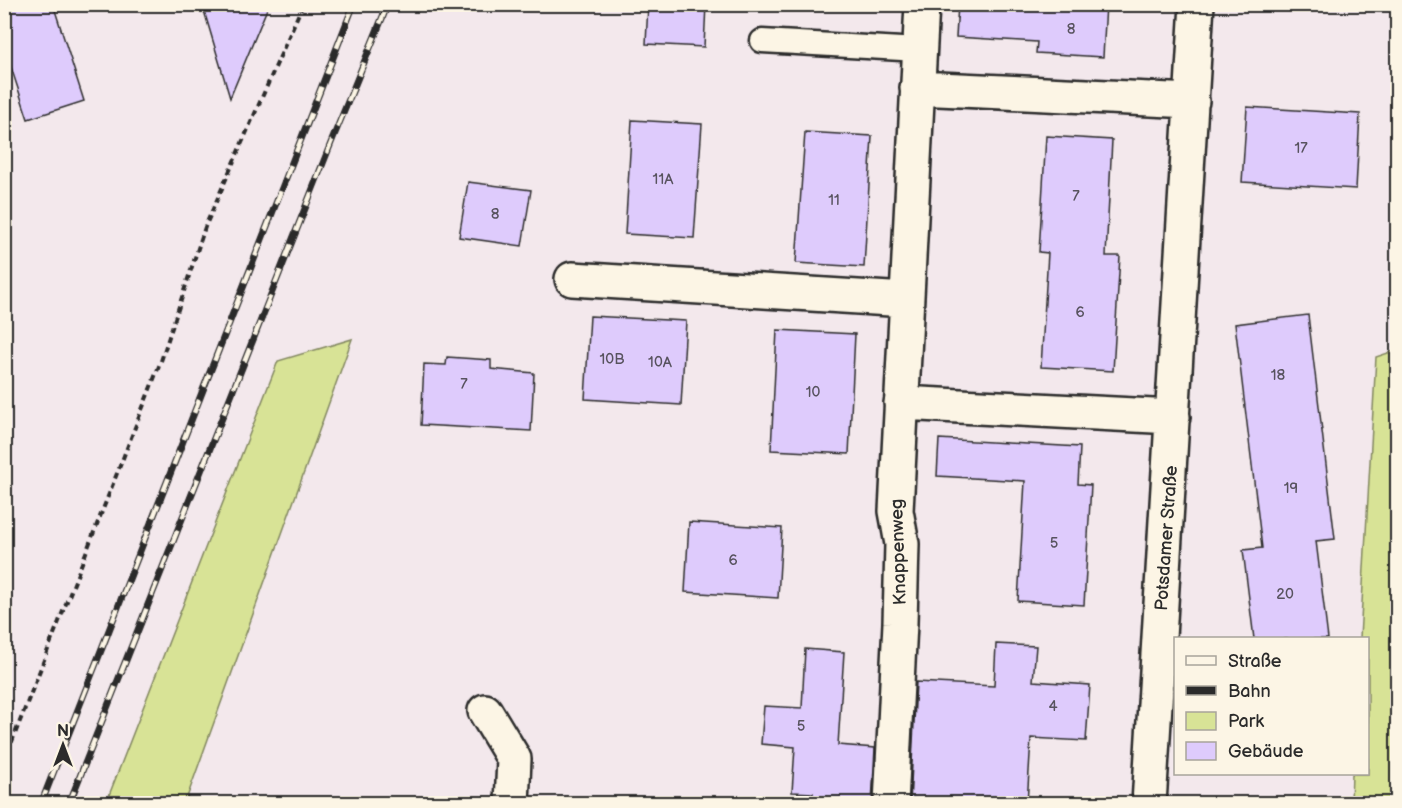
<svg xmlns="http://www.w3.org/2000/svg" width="1402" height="808" viewBox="0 0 1402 808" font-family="'Balsamiq Sans',sans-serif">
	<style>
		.green { fill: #d8e396; stroke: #828760; stroke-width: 1.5 }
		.building { fill: #decbfc; stroke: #2b2b2b; stroke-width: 1.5 }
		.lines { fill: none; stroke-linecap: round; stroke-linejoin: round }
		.service-casing { stroke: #2b2b2b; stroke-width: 27 }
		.minor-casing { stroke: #2b2b2b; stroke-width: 38 }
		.path { stroke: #2b2b2b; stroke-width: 4; stroke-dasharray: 6 4.5; stroke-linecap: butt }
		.service { stroke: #fcf5e5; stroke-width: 22 }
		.minor { stroke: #fcf5e5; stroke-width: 33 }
		.rail-casing { stroke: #2b2b2b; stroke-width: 7 }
		.rail { stroke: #fcf5e5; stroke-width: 4.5; stroke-dasharray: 14; stroke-linecap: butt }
		.labels { text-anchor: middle; stroke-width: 4.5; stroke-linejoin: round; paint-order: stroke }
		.number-label { font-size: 15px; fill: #58535f }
		.street-label { font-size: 18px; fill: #2b2b2b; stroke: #fcf5e5 }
	</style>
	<rect width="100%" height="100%" fill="#f3e8ec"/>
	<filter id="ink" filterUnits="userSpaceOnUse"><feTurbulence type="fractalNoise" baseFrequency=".0167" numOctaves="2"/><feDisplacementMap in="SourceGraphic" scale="12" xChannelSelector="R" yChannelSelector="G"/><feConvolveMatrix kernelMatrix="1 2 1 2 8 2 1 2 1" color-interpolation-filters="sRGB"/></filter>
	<g filter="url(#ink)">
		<!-- green -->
		<path class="green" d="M352,339L185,803H106L278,361Z
			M1397,350V803H1351L1352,774H1368V638H1360L1376,357Z"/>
		<!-- building -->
		<path class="building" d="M4,4H53L84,101L28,119L4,46Z
			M202,4H269L230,98Z
			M648,4H706L704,47L646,44Z
			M958,4H1106L1103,57L1036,53L1037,42L956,37Z
			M1247,107L1360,114L1356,189L1242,182Z
			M632,120L702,124L694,238L625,234Z
			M805,132L872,136L864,267L796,263Z
			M1046,136L1112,140L1106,256H1120L1113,371L1041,367L1048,253L1039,252Z
			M468,182L531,190L522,246L459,237Z
			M1308,315L1335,539L1316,541L1328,639H1254L1243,550L1262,548L1235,324Z
			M590,316L686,321L681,405L585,399Z
			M777,330L855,334L849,454L771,450Z
			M447,357L491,360V369L534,373L531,431L421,425L424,364L446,365Z
			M939,439L1080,447L1078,484L1091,485L1084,605L1018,601L1025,481L937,476Z
			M689,522L782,528L778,598L685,592Z
			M996,644L1036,646L1033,681L1090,685L1086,741L1031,738L1027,804H910L916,682L994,686Z
			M805,649L844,652L838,745L875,748L872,804H812L813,793L792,792L795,747L761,744L764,706L802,708Z"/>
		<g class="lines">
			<!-- service casing -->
			<g class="service-casing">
				<path id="service" d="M762,41L919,50"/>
			</g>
			<!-- minor casing -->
			<g class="minor-casing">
				<path id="minor" d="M917,88L1192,101
					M572,279L906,300
					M901,403L1173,417
					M485,711L514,759L512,804
					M891,804L900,623L902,544L896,511L922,4
					M1149,804L1197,4"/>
			</g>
			<!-- path -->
			<path class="path" d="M4,762L161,361L205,227L303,4"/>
			<!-- service -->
			<use href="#service" class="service"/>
			<!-- minor -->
			<use href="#minor" class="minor"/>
			<!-- rail casing -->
			<g class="rail-casing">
				<path id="rail" d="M41,804L354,4
					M69,804L331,143L388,4"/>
			</g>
			<!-- rail -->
			<use href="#rail" class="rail"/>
		</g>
	</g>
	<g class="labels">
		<!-- number labels -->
		<g class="number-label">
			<text x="1071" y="34">8</text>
			<text x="1301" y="153">17</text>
			<text x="663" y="184">11A</text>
			<text x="1076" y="201">7</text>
			<text x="834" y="205">11</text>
			<text x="495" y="219">8</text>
			<text x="1080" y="317">6</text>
			<text x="612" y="364">10B</text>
			<text x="660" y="367">10A</text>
			<text x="1278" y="380">18</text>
			<text x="464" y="389">7</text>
			<text x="813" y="397">10</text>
			<text x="1291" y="493">19</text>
			<text x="1054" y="548">5</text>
			<text x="733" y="565">6</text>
			<text x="1285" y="599">20</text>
			<text x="1053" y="711">4</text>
			<text x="801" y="731">5</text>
		</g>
		<!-- street labels -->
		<g class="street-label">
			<text transform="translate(1166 538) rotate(-86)" y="6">Potsdamer Straße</text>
			<text transform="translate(898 552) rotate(-92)" y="6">Knappenweg</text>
		</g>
	</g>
	<!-- margin -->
	<rect width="1402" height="808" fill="none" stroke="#fcf5e5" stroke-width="24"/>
	<rect x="12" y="12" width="1378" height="784" fill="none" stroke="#2b2b2b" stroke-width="2" filter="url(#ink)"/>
	<!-- legend -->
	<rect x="1174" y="637" width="195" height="138" fill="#fcf5e5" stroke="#a8a49b" stroke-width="1.5"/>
	<rect x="1186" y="656" width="30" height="9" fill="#fcf5e5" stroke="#a8a49b" stroke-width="1.5"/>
	<text x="1228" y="667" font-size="18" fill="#2b2b2b">Straße</text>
	<rect x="1186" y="686" width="30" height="9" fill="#2b2b2b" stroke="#a8a49b" stroke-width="1.5"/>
	<text x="1228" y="697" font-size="18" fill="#2b2b2b">Bahn</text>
	<rect x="1186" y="712" width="30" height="18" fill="#d8e396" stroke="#a8a49b" stroke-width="1.5"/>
	<text x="1228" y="727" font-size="18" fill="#2b2b2b">Park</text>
	<rect x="1186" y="742" width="30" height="18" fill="#decbfc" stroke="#a8a49b" stroke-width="1.5"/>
	<text x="1228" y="757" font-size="18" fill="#2b2b2b">Gebäude</text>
	<!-- north arrow -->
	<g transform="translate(63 745)" stroke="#fcf5e5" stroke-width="4.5" paint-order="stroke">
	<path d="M0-4.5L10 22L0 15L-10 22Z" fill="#2b2b2b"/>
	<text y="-9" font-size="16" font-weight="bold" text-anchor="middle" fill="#2b2b2b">N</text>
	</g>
</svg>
